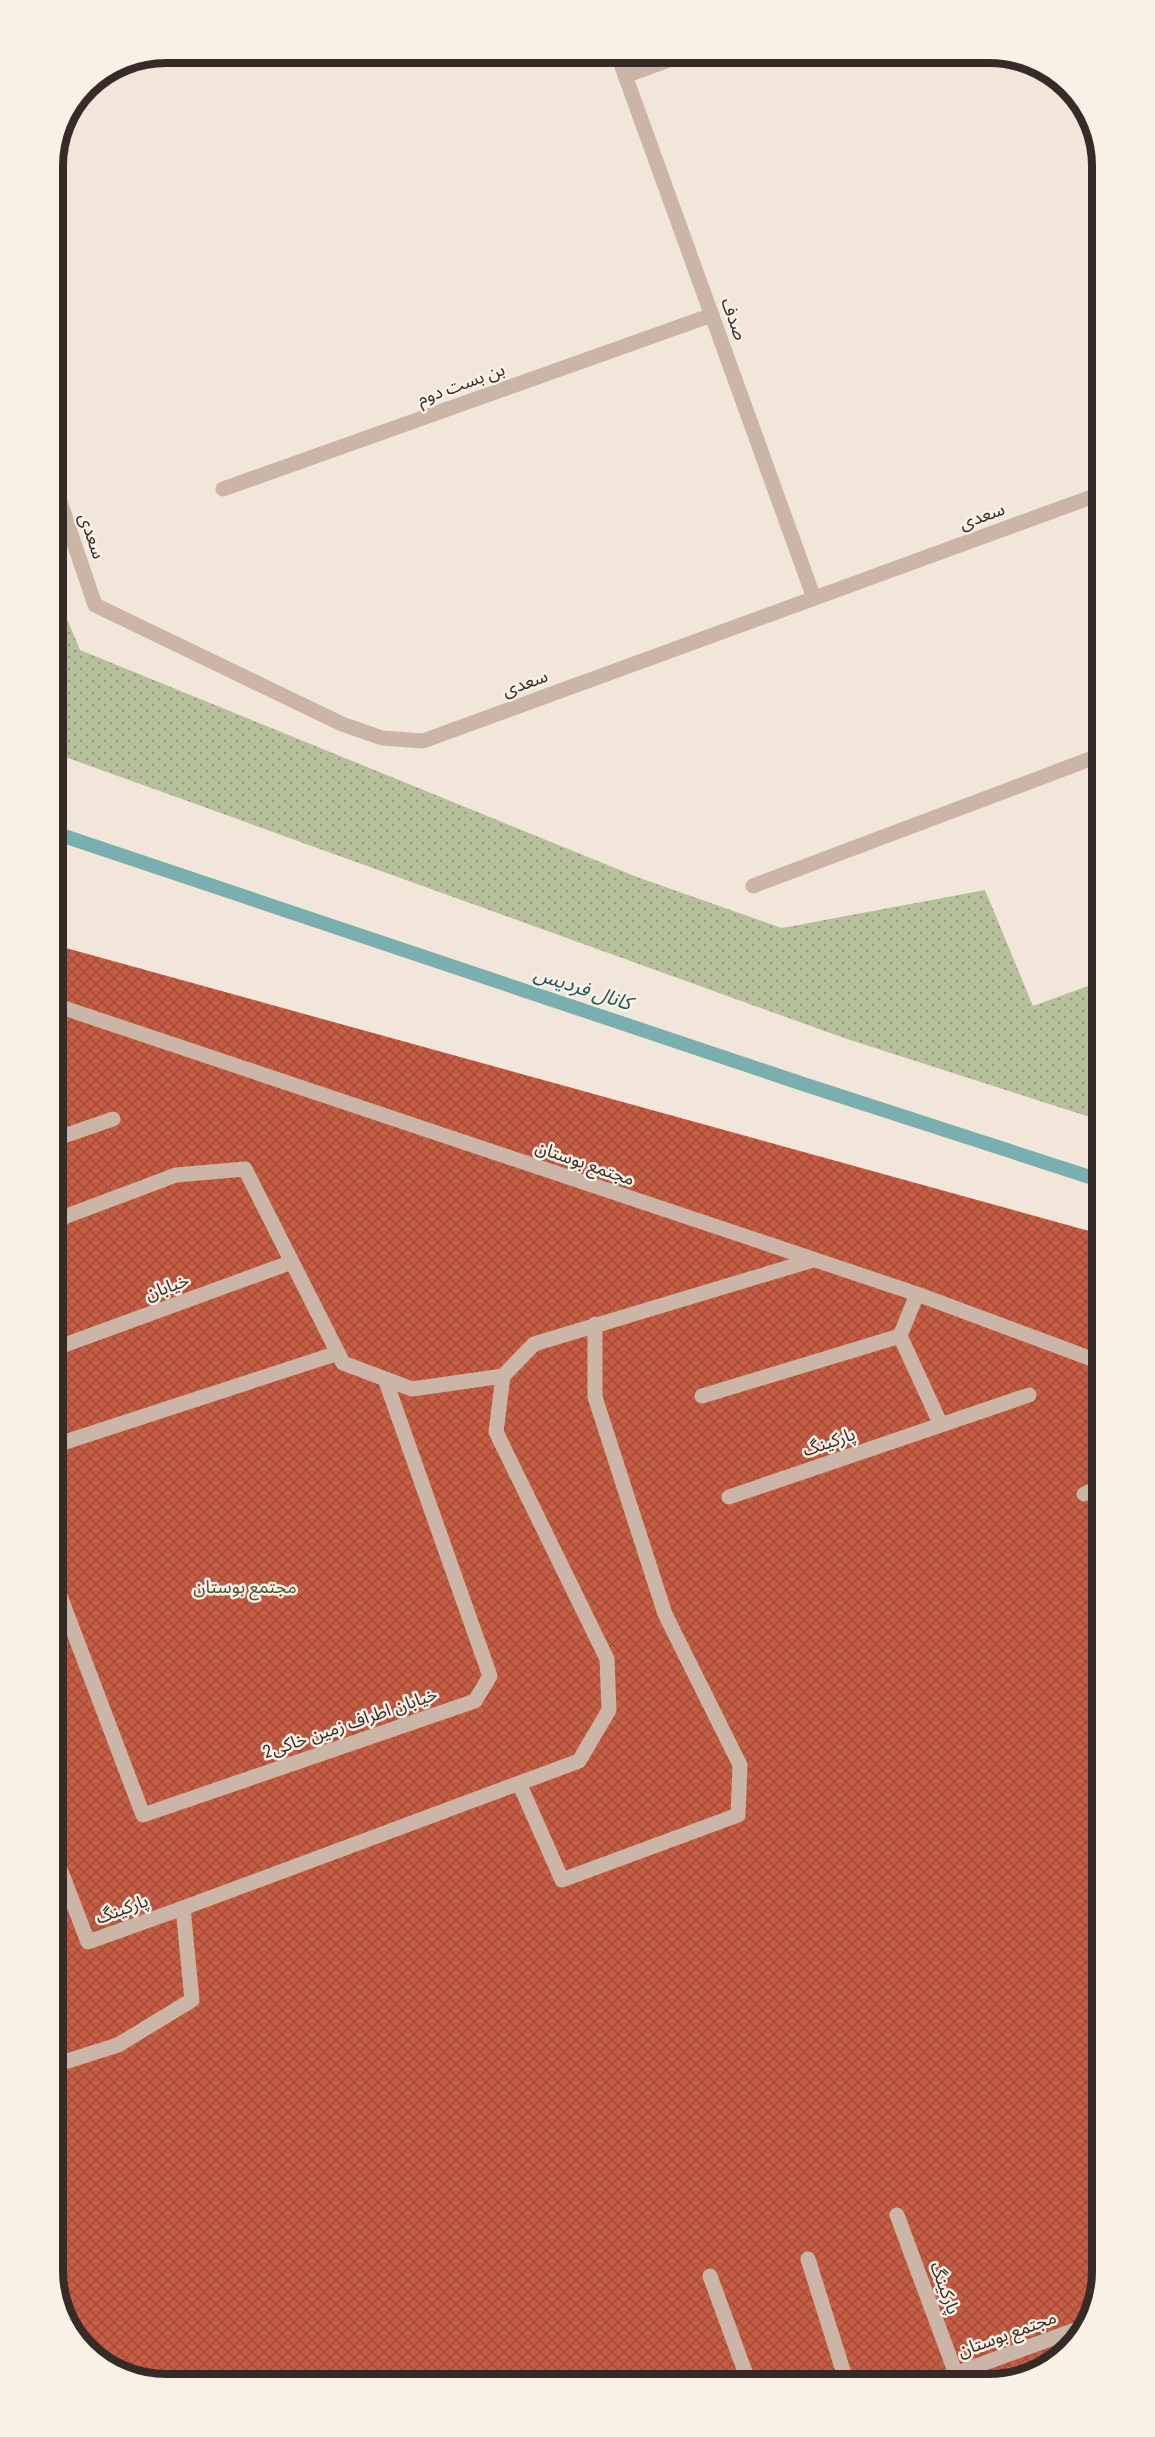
<svg xmlns="http://www.w3.org/2000/svg" width="1155" height="2437" viewBox="0 0 1155 2437" font-family="'Roboto Condensed','Noto Sans Arabic',sans-serif">
	<style>
		.park { fill: url(#park-dots) }
		.lines { fill: none; stroke-linecap: round; stroke-linejoin: round }
		.stream { stroke: #79afae; stroke-width: 14 }
		.building { fill: url(#building-cross-hatch) }
		.lane { stroke: #cab5a6; stroke-width: 15 }
		.street { stroke: #cab5a6; stroke-width: 15 }
		.labels { text-anchor: middle; stroke-width: 5; stroke-linejoin: round; paint-order: stroke }
		.street-label { font-size: 18px; fill: #362b27; stroke: #f9f0e6 }
		.park-label { font-size: 18px; fill: #47542b; stroke: #f9f0e6 }
		.water-label { font-size: 20px; font-style: italic; fill: #1d5657; stroke: #f9f0e6 }
		.rim { fill: none; stroke: #362b27; stroke-width: 8 }
	</style>
	<defs>
		<pattern id="park-dots" width="8" height="8" patternUnits="userSpaceOnUse" patternTransform="scale(1.5)"><rect width="8" height="8" fill="#b6c09a"/><path d="M2 2h.1M6 6h.1" fill="none" stroke="#959c7e" stroke-width="1.8" stroke-linecap="round"/></pattern>
		<pattern id="building-cross-hatch" width="8" height="8" patternUnits="userSpaceOnUse" patternTransform="scale(1.5)"><rect width="8" height="8" fill="#c65d44"/><path d="M0 0l8 8M0 8l8-8" fill="none" stroke="#a24d39"/></pattern>
	</defs>
	<rect width="100%" height="100%" fill="#f2e5da"/>
	<!-- park -->
	<path class="park" d="M54,588L80,650L637,877L782,928L985,890L1033,1006L1099,982V1120L844,1038L54,753Z"/>
	<g class="lines">
		<!-- stream -->
		<path class="stream" d="M55,833L800,1083L1099,1180"/>
	</g>
	<!-- building -->
	<path class="building" d="M55,945L1100,1234L1102,2271L1083,2334L1048,2361L995,2379L158,2384L97,2361L59,2308Z"/>
	<g class="lines">
		<!-- lane -->
		<path class="lane" d="M55,1005L917,1294L1100,1362
			M55,1139L113,1119
			M56,1220L176,1175L245,1169L343,1363L412,1389L503,1376
			M900,1336L941,1425
			M56,1348L292,1262
			M702,1396L900,1336L917,1294
			M56,1445L338,1353
			M1084,1494L1100,1487
			M729,1497L1029,1395
			M57,1588L143,1815L475,1701L490,1676L385,1379
			M519,1783L562,1880L738,1815L740,1765L665,1614L595,1397V1324
			M57,1861L88,1942L183,1908
			M58,2064L118,2045L192,2000L183,1908L579,1761L609,1710L607,1659L496,1432L503,1376L534,1344L813,1260
			M897,2215L956,2374
			M808,2259L846,2380
			M710,2276L748,2380
			M941,2379L1086,2326"/>
		<!-- street -->
		<path class="street" d="M617,53L814,598
			M625,76L688,53
			M54,484L95,605L342,724L382,738L423,741L1097,495
			M223,489L712,315
			M753,886L1098,756"/>
	</g>
	<g class="labels">
		<!-- street labels -->
		<g class="street-label">
			<text transform="translate(734 319) rotate(70)" y="6">صدف</text>
			<text transform="translate(461 384) rotate(-20)" y="6">بن بست دوم</text>
			<text transform="translate(982 516) rotate(-20)" y="6">سعدی</text>
			<text transform="translate(92 536) rotate(71)" y="6">سعدی</text>
			<text transform="translate(525 683) rotate(-20)" y="6">سعدی</text>
			<text transform="translate(585 1163) rotate(19)" y="6">مجتمع بوستان</text>
			<text transform="translate(167 1287) rotate(-20)" y="6">خیابان</text>
			<text transform="translate(829 1442) rotate(-19)" y="6">پارکینگ</text>
			<text transform="translate(350 1723) rotate(-19)" y="6">خیابان اطراف زمین خاکی2</text>
			<text transform="translate(122 1909) rotate(-20)" y="6">پارکینگ</text>
			<text transform="translate(945 2288) rotate(70)" y="6">پارکینگ</text>
			<text transform="translate(1007 2334) rotate(-20)" y="6">مجتمع بوستان</text>
		</g>
		<!-- park labels -->
		<g class="park-label">
			<text x="245" y="1593">مجتمع بوستان</text>
		</g>
		<!-- water labels -->
		<g class="water-label">
			<text transform="translate(583 988) rotate(18)" y="7">کانال فردیس</text>
		</g>
	</g>
	<!-- crop -->
	<path d="M0 0H1155V2437H0ZM166 63H989A103 103 0 0 1 1092 166V2271A103 103 0 0 1 989 2374H166A103 103 0 0 1 63 2271V166A103 103 0 0 1 166 63Z" fill="#f9f0e6" fill-rule="evenodd"/>
	<path class="rim" d="M166 63H989A103 103 0 0 1 1092 166V2271A103 103 0 0 1 989 2374H166A103 103 0 0 1 63 2271V166A103 103 0 0 1 166 63Z"/>
</svg>
